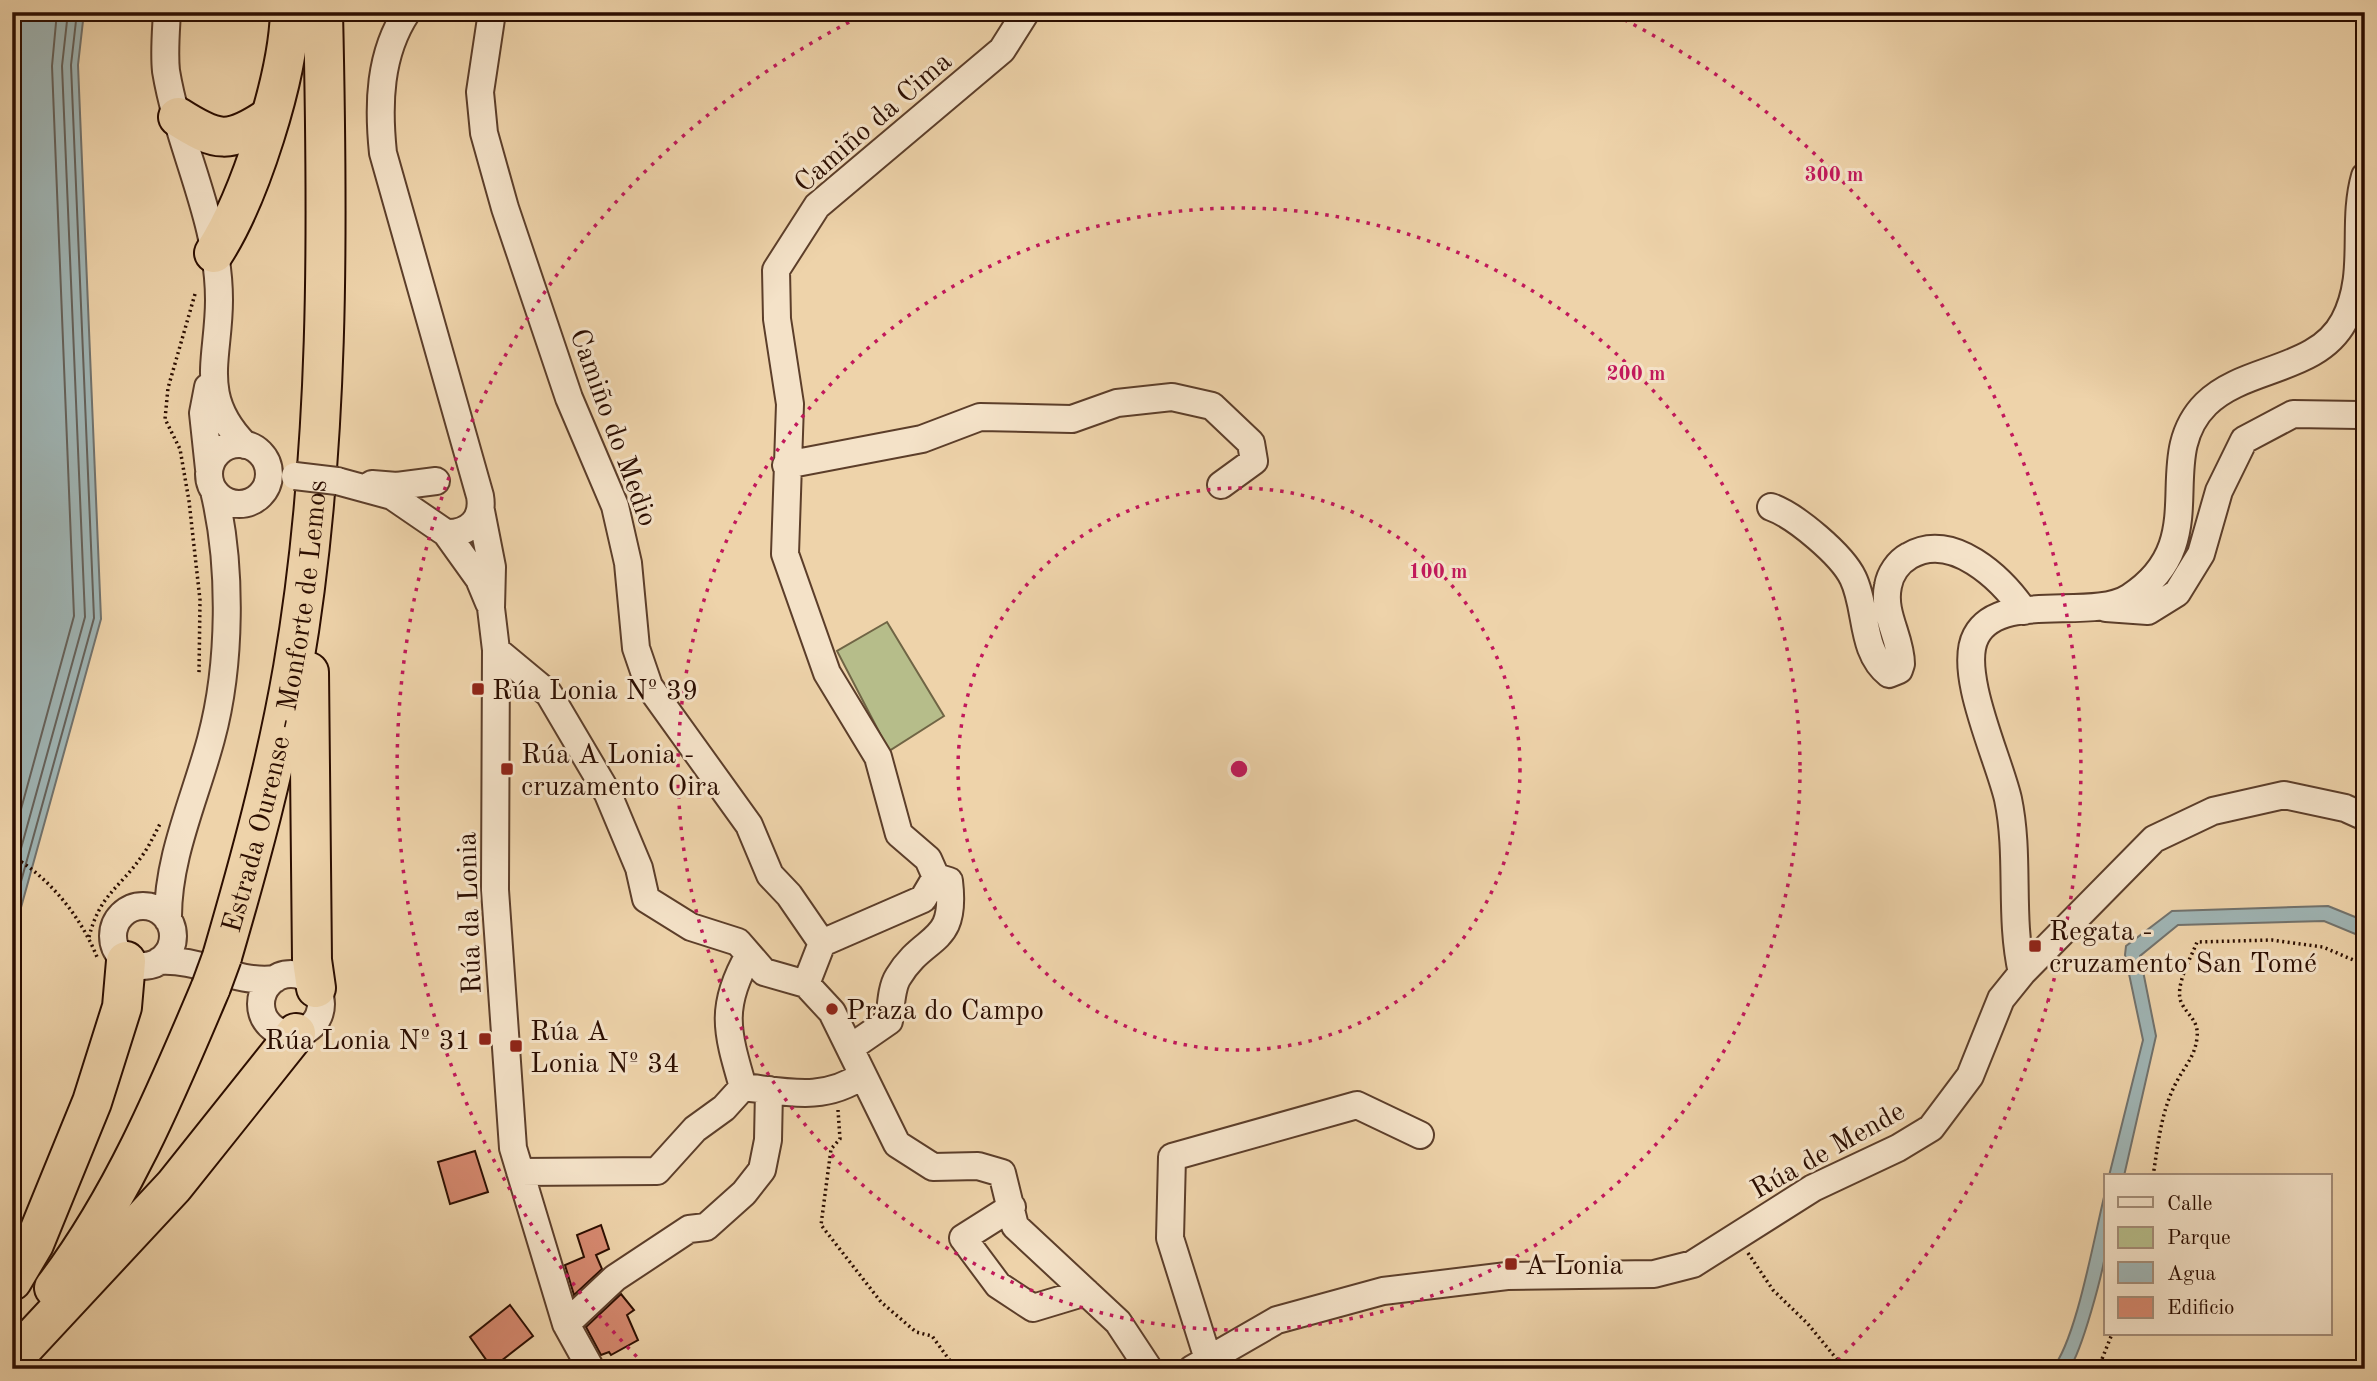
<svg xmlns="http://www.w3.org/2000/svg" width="2377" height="1381" viewBox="0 0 2377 1381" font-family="'Old Standard TT',serif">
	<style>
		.green { fill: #b6bd8a; stroke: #706545; stroke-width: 2 }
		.water { fill: #9fb5b5; stroke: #71726d; stroke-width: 2 }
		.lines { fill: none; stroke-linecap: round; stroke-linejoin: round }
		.shore { stroke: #65615a; stroke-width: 2 }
		.building { fill: #d78970; stroke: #2b0d00; stroke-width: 2 }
		.minor-casing { stroke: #5c3e2a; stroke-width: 30 }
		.highway-casing { stroke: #2b0d00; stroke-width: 42 }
		.path { stroke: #2b0d00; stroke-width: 3.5; stroke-dasharray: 2 3.5; stroke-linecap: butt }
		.minor { stroke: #f4e2c8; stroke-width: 26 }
		.highway { stroke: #eed3aa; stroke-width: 38 }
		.minor-bridge-casing { stroke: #5c3e2a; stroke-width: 30; stroke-linecap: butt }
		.highway-bridge-casing { stroke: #2b0d00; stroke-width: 42; stroke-linecap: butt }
		.minor-bridge { stroke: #f4e2c8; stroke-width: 26 }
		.highway-bridge { stroke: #eed3aa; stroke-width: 38 }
		.ring { fill: none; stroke: #c2185b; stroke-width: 3.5; stroke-dasharray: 3.5 7 }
		.poi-dot { fill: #8f2418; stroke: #f4e2c8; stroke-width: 2.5 }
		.labels { text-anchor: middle; stroke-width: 6; stroke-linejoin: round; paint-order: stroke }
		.street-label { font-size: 28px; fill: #2b0d00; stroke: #f4e2c8 }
		.poi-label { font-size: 28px; fill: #2b0d00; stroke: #f4e2c8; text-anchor: start }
		.centre { fill: #c2185b; stroke: #f4e2c8; stroke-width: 3.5 }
		.ring-label { font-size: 21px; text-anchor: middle; font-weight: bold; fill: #c2185b; stroke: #f4e2c8; stroke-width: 6; stroke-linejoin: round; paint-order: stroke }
	</style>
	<rect width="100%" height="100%" fill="#eed3aa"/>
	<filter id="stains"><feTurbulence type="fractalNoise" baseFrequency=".00286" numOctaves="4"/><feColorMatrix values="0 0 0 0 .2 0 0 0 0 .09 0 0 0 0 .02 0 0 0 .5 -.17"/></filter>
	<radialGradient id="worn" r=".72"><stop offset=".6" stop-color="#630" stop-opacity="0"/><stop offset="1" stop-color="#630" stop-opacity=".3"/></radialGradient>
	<!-- green -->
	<path class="green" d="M887,622L944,716L889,751L837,651Z"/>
	<!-- water -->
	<path class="water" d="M12,12H84L78,65L101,619L12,940Z
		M2328,906L2365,921V938L2324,921L2178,925L2140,956L2156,1036L2124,1176H2109L2143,1040L2125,955L2126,946L2172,911Z
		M2106,1189C2106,1209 2108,1230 2106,1249C2103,1273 2082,1351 2069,1369H2052C2077,1340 2095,1231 2106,1189Z"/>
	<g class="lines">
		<!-- shore -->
		<path class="shore" d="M12,842L74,616L52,66L57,12
			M12,881L85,617L62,66L68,12
			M12,914L94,618L71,65L77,12"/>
	</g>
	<!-- building -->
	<path class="building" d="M475,1151L488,1192L450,1204L438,1162Z
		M601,1225L609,1249L596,1255L602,1269L574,1295L565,1265L584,1257L577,1235Z
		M621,1294L634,1310L627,1315L638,1340L611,1355L609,1352L601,1355L586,1327Z
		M510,1305L533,1336L492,1368L470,1337Z"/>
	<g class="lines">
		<!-- minor casing -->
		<g class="minor-casing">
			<path id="minor" d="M167,12C166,31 164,52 166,71C179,149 219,219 219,300C219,359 197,396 245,445
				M492,12L480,92L484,133L505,208L569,398L615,506L628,563L636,648L649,686L749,825L770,875L789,895L822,943
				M208,387L203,413L209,469
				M209 474a30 30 0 1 1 60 0a30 30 0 1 1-60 0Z
				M786,465L922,439L980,417L1072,419L1117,403L1172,397L1212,406L1251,443L1254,461L1221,485
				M337,481L392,496L446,533C469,534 484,519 480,496L383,153C378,105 379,54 407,12
				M372,484L397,486L436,481
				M1771,507C1796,516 1842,555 1853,578C1868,609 1860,651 1889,674L1899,670L1901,664C1901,637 1882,614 1888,586C1890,574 1898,562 1909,556C1952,530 2002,579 2024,611
				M481,511L492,567L491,608L496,650L495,890L513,1148L566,1324L591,1369
				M446,533L479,579L489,603
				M2106,608L2148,611L2177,593L2201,554L2219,491L2244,440L2293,414L2359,415
				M496,650L549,694L608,794L639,868L646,899L691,927L738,942L764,972L806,984
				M936,877L928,859L899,834L878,757L827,673L785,554L790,404L777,319L776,270L817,206L1002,50L1026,12
				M113 936a30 30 0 1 1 60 0a30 30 0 1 1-60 0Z
				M168,920C167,858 195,799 211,739C231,665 232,565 214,491
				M159,961C200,958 234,984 275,979
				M2022,973C2009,916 2020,856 2008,799C1999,759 1957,672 1976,636C2000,590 2092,622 2130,597C2216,541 2150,460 2206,404C2244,366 2317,372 2344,321C2369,274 2351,225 2365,176
				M261 1004a30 30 0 1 1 60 0a30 30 0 1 1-60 0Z
				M806,984L832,1012L897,1144L933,1167L978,1166L1002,1173L1015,1226L1118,1322L1149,1369
				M806,984L822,943L923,899L936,877
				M850,1048L889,1021C891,1008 891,988 898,977C925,932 957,947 949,881L936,877
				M743,1087C727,1032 719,1007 749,955
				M520,1172L657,1171L695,1129L724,1108L743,1087C788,1092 824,1102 863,1075
				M1012,1207L963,1238L998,1285L1033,1308L1086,1292
				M566,1324L615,1278L689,1229L706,1227L744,1193L762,1170L768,1140L769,1090
				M1208,1359L1170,1238L1172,1157L1357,1105L1420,1135
				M1192,1369L1277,1320L1383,1291L1507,1276L1654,1274L1693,1264L1813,1188L1898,1148L1931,1128L1970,1076L2001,999L2022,973L2154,839L2213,811L2284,795L2345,808L2365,817"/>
		</g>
		<!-- highway casing -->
		<g class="highway-casing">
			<g id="highway">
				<path d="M178,117C217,142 229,144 268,118"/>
				<path d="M214,253C250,197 288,78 290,12"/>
				<path d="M309,672L312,960L316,988"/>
				<path id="s1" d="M222,957C250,861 276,766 293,668C330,453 328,230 323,12"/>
				<path d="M12,1281L34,1244L92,1102L122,1007L126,961"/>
				<path d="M54,1288C123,1197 167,1091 211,987"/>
				<path d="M12,1360L174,1186L296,1033"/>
			</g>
		</g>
		<!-- path -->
		<path class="path" d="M195,294L168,388L165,419L180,449L189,501L200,600L199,673
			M12,856C50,878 81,917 97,957
			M89,937C100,894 119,889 142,856C150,845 155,833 161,822
			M838,1110L840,1139L831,1149L821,1225L881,1302L916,1332L932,1336L956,1369
			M2153,1176C2158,1145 2161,1110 2177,1081C2185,1066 2195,1056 2197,1038C2199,1021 2189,1017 2182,1004C2173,988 2191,958 2197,942L2272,940L2323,947L2365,965
			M1748,1253L1773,1290L1808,1324L1845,1369
			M2098,1369L2112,1334"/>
		<!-- minor -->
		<use href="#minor" class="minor"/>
		<!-- highway -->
		<use href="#highway" class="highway"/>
		<!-- minor-bridge casing -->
		<g class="minor-bridge-casing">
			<path id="minor-bridge" d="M295,476L337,481"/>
		</g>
		<!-- highway-bridge casing -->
		<g class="highway-bridge-casing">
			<path id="highway-bridge" d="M211,987L222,957"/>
		</g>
		<!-- minor-bridge -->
		<use href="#minor-bridge" class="minor-bridge"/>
		<!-- highway-bridge -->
		<use href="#highway-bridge" class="highway-bridge"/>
	</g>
	<!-- distance rings -->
	<g class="ring">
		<circle cx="1239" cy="769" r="281"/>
		<circle cx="1239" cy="769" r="561"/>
		<path d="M644 1364A842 842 0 0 1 863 15M1615 15A842 842 0 0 1 1834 1364"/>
	</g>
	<!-- markers -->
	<g class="poi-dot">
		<rect x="471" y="682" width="14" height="14" rx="3.5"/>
		<rect x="500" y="762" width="14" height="14" rx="3.5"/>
		<rect x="2028" y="939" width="14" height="14" rx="3.5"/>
		<circle cx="832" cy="1009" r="7"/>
		<rect x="478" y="1032" width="14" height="14" rx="3.5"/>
		<rect x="509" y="1039" width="14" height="14" rx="3.5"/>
		<rect x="1504" y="1257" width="14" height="14" rx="3.5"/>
	</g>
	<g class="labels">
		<!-- street labels -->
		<g class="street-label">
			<text transform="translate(872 121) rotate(-41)" y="10">Camiño da Cima</text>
			<text transform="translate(615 427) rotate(70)" y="10">Camiño do Medio</text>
			<text dy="10" stroke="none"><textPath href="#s1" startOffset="257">Estrada Ourense - Monforte de Lemos</textPath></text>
			<text transform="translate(468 913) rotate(-92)" y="10">Rúa da Lonia</text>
			<text transform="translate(1827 1149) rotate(-29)" y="10">Rúa de Mende</text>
		</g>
		<!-- poi labels -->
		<g class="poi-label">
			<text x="492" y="699">Rúa Lonia Nº 39</text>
			<text x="521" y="763">Rúa A Lonia -<tspan x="521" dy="32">cruzamento Oira</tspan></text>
			<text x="2049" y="940">Regata -<tspan x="2049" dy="32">cruzamento San Tomé</tspan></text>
			<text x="846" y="1019">Praza do Campo</text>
			<text x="530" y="1040">Rúa A<tspan x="530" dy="32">Lonia Nº 34</tspan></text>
			<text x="471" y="1049" text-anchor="end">Rúa Lonia Nº 31</text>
			<text x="1525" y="1274">A Lonia</text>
		</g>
	</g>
	<circle cx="1239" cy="769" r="10" class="centre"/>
	<g class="ring-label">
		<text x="1834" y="181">300 m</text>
		<text x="1636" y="380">200 m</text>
		<text x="1438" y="578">100 m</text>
	</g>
	<!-- margin -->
	<rect width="2377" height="1381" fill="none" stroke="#eed3aa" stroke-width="42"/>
	<rect x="14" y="14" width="2349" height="1353" fill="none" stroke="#2b0d00" stroke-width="3.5"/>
	<rect x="21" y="21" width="2335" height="1339" fill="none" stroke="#2b0d00" stroke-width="2"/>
	<!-- legend -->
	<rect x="2104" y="1174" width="228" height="161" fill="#f4e2c8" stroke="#a48d78" stroke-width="2"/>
	<rect x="2118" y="1197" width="35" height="10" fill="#f4e2c8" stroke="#a48d78" stroke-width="2"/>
	<text x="2167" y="1210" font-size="21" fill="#2b0d00">Calle</text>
	<rect x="2118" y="1227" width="35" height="21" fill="#b6bd8a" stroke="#a48d78" stroke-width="2"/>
	<text x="2167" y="1244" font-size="21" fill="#2b0d00">Parque</text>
	<rect x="2118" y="1262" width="35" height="21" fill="#9fb5b5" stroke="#a48d78" stroke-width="2"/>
	<text x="2167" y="1280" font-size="21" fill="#2b0d00">Agua</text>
	<rect x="2118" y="1297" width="35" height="21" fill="#d78970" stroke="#a48d78" stroke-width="2"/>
	<text x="2167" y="1314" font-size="21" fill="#2b0d00">Edificio</text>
	<rect width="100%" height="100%" filter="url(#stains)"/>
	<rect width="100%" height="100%" fill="url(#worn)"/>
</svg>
